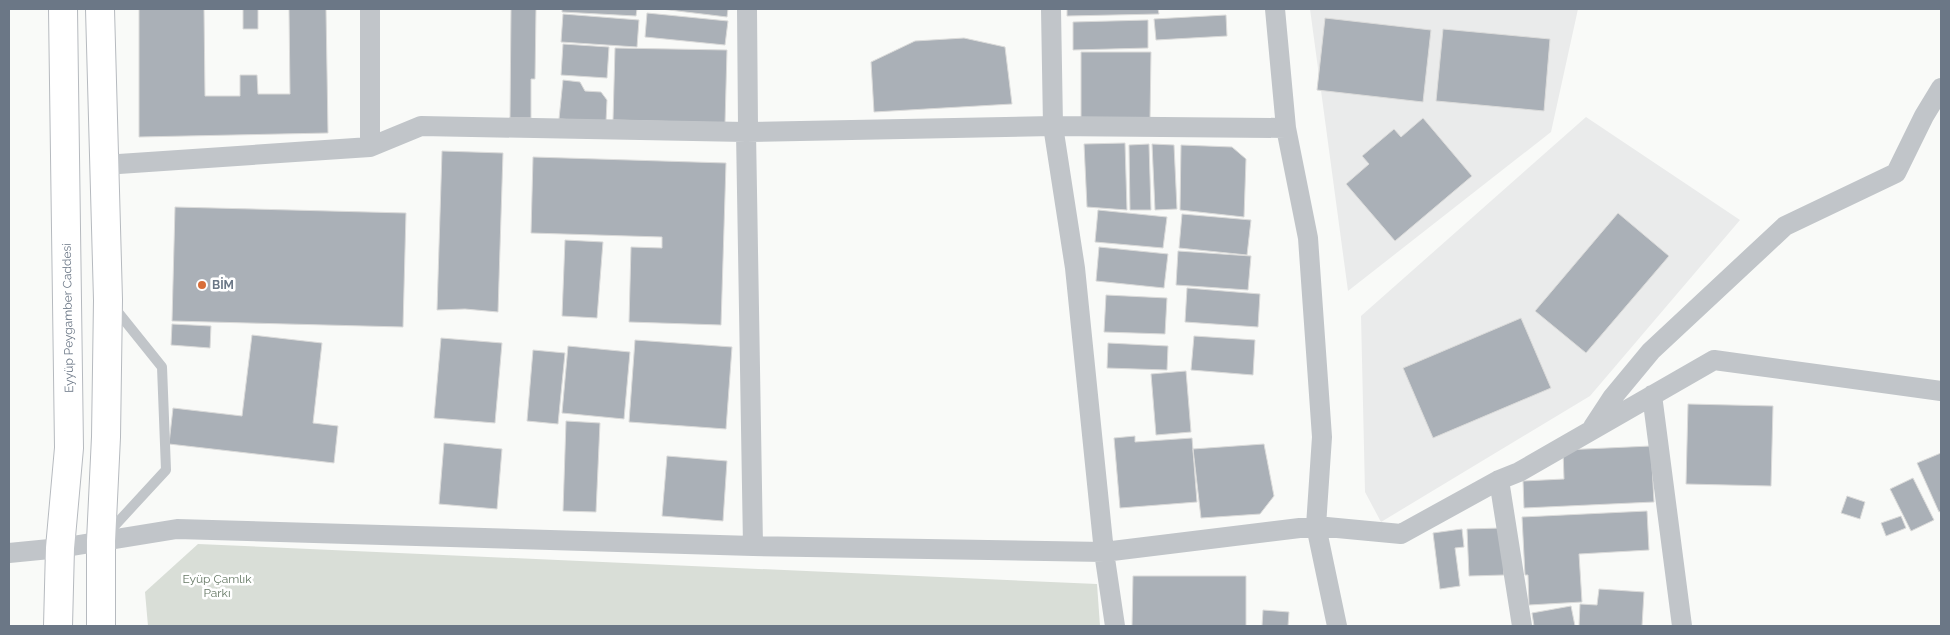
<svg xmlns="http://www.w3.org/2000/svg" width="1950" height="635" viewBox="0 0 1950 635" font-family="Raleway,sans-serif">
	<style>
		.built { fill: #eaebeb }
		.park { fill: #d9ded7 }
		.building { fill: #aab0b7; stroke: #dbdbda }
		.lines { fill: none; stroke-linecap: round; stroke-linejoin: round }
		.secondary-casing { stroke: #b6babf; stroke-width: 30 }
		.lane { stroke: #c1c5c9; stroke-width: 10 }
		.street { stroke: #c1c5c9; stroke-width: 20 }
		.secondary { stroke: #fff; stroke-width: 28 }
		.poi-dot { fill: #d86e39; stroke: #fff; stroke-width: 2 }
		.labels { text-anchor: middle; stroke-width: 5; stroke-linejoin: round; paint-order: stroke }
		.poi-label { font-size: 12px; font-weight: bold; fill: #6b7786; stroke: #fff; text-anchor: start }
		.street-label { font-size: 12px; fill: #6b7786; stroke: #fff }
		.park-label { font-size: 12px; fill: #667965; stroke: #fff }
	</style>
	<rect width="100%" height="100%" fill="#f9faf8"/>
	<!-- built -->
	<path class="built" d="M1310,9H1578L1551,132L1348,291Z
		M1586,117L1740,220L1590,396L1381,522L1365,492L1361,316Z"/>
	<!-- park -->
	<path class="park" d="M198,544L1097,584L1100,626H148L145,592Z"/>
	<!-- building -->
	<path class="building" d="M139,9H204L205,96H240V75H257L258,94H290L289,9H326L328,133L139,137Z
		M243,9H258V29H243Z
		M511,9H536L535,79H531V118H510Z
		M562,9H637L636,16L562,12Z
		M661,9H728L727,17Z
		M1067,9H1158L1159,14L1067,16Z
		M647,13L728,21L725,45L645,37Z
		M563,14L639,20L637,47L561,42Z
		M1226,15L1227,36L1156,40L1154,19Z
		M1325,18L1431,30L1423,102L1317,90Z
		M1148,20V48L1073,50V22Z
		M1443,29L1550,39L1544,111L1436,101Z
		M964,38L1005,47L1012,104L874,112L871,62L915,41Z
		M563,44L609,47L607,78L561,75Z
		M615,48L727,50L725,123L613,120Z
		M1081,52H1151L1150,119L1081,118Z
		M563,80L580,82L585,91L601,92L607,100L606,122L559,119Z
		M1423,118L1472,176L1395,241L1346,184L1369,164L1362,156L1394,129L1401,137Z
		M1125,143L1127,210L1087,207L1084,144Z
		M1149,144L1151,210H1130L1129,145Z
		M1152,144L1174,145L1177,209L1155,210Z
		M1181,145L1232,147L1246,159L1244,217L1180,210Z
		M442,151L503,153L498,312L465,309L437,310Z
		M533,157L726,163L721,325L629,322L631,247L662,248V237L531,233Z
		M175,207L406,213L403,327L172,321Z
		M1098,210L1167,217L1163,248L1095,242Z
		M1618,213L1669,256L1586,353L1535,311Z
		M1182,214L1251,220L1247,255L1179,248Z
		M565,240L603,242L597,318L562,316Z
		M1099,247L1168,254L1164,288L1096,281Z
		M1178,251L1251,256L1248,290L1176,285Z
		M1187,288L1260,294L1258,327L1185,322Z
		M1106,295L1167,298L1165,334L1104,332Z
		M1521,318L1551,388L1433,438L1403,368Z
		M172,324L211,326L210,348L171,345Z
		M252,335L322,343L313,423L338,426L334,463L169,444L173,408L242,416Z
		M1194,336L1255,340L1253,375L1191,370Z
		M441,338L502,343L495,423L434,418Z
		M635,340L732,347L726,429L629,422Z
		M1108,343L1168,346L1167,370L1107,368Z
		M568,346L630,352L624,419L562,413Z
		M533,350L565,353L558,424L527,421Z
		M1186,371L1191,432L1156,435L1151,374Z
		M1688,404L1773,406L1771,486L1686,484Z
		M566,421L600,423L596,512L563,511Z
		M1135,436V442L1192,438L1197,502L1120,508L1114,438Z
		M444,443L502,449L497,509L439,504Z
		M1264,444L1274,496L1260,514L1201,518L1193,449Z
		M1651,446L1654,502L1524,508L1523,481L1564,479L1563,450Z
		M1941,453V511L1939,512L1917,463Z
		M667,456L727,461L723,521L662,516Z
		M1913,478L1934,520L1911,531L1890,489Z
		M1847,496L1865,502L1860,519L1841,513Z
		M1647,511L1649,550L1579,554L1582,602L1529,605L1528,575H1525L1522,517Z
		M1901,516L1906,528L1886,536L1881,523Z
		M1502,528L1504,575L1469,576L1467,529Z
		M1462,529L1464,547L1455,548L1460,586L1440,589L1433,533Z
		M1133,576H1246V626H1132Z
		M1599,589L1644,592L1642,626H1579L1580,604L1597,605Z
		M1571,606L1575,626H1534L1532,613Z
		M1263,610L1289,612L1288,626H1262Z"/>
	<g class="lines">
		<!-- secondary casing -->
		<g class="secondary-casing">
			<path id="secondary" d="M100,9L108,300L106,437L101,541V626
				M58,626L60,548L69,448L63,9"/>
		</g>
		<!-- lane -->
		<path class="lane" d="M107,534L166,470L162,367L113,306"/>
		<!-- street -->
		<path class="street" d="M370,9V147
			M747,9L748,127L746,132L753,546
			M1051,9L1053,126L1075,268L1104,552L1115,626
			M1275,9L1286,128L1308,238L1322,437L1316,526L1337,626
			M104,165L370,147L421,126L746,132L1053,126L1286,128
			M1652,395L1682,626
			M1593,427L1612,398L1651,351L1785,226L1896,173L1924,116L1941,88
			M1499,480L1522,626
			M9,553L60,548L177,529L753,546L1104,552L1316,526L1401,534L1499,480L1519,472L1714,360L1941,391"/>
		<!-- secondary -->
		<use href="#secondary" class="secondary"/>
	</g>
	<!-- markers -->
	<circle class="poi-dot" cx="202" cy="285" r="5"/>
	<g class="labels">
		<!-- poi labels -->
		<g class="poi-label">
			<text x="212" y="289">BİM</text>
		</g>
		<!-- street labels -->
		<g class="street-label">
			<text transform="translate(68 318) rotate(-91)" y="4">Eyyüp Peygamber Caddesi</text>
		</g>
		<!-- park labels -->
		<g class="park-label">
			<text x="217" y="583">Eyüp Çamlık<tspan x="217" dy="14">Parkı</tspan></text>
		</g>
	</g>
	<!-- border -->
	<rect width="1950" height="635" fill="none" stroke="#6b7786" stroke-width="20"/>
</svg>
